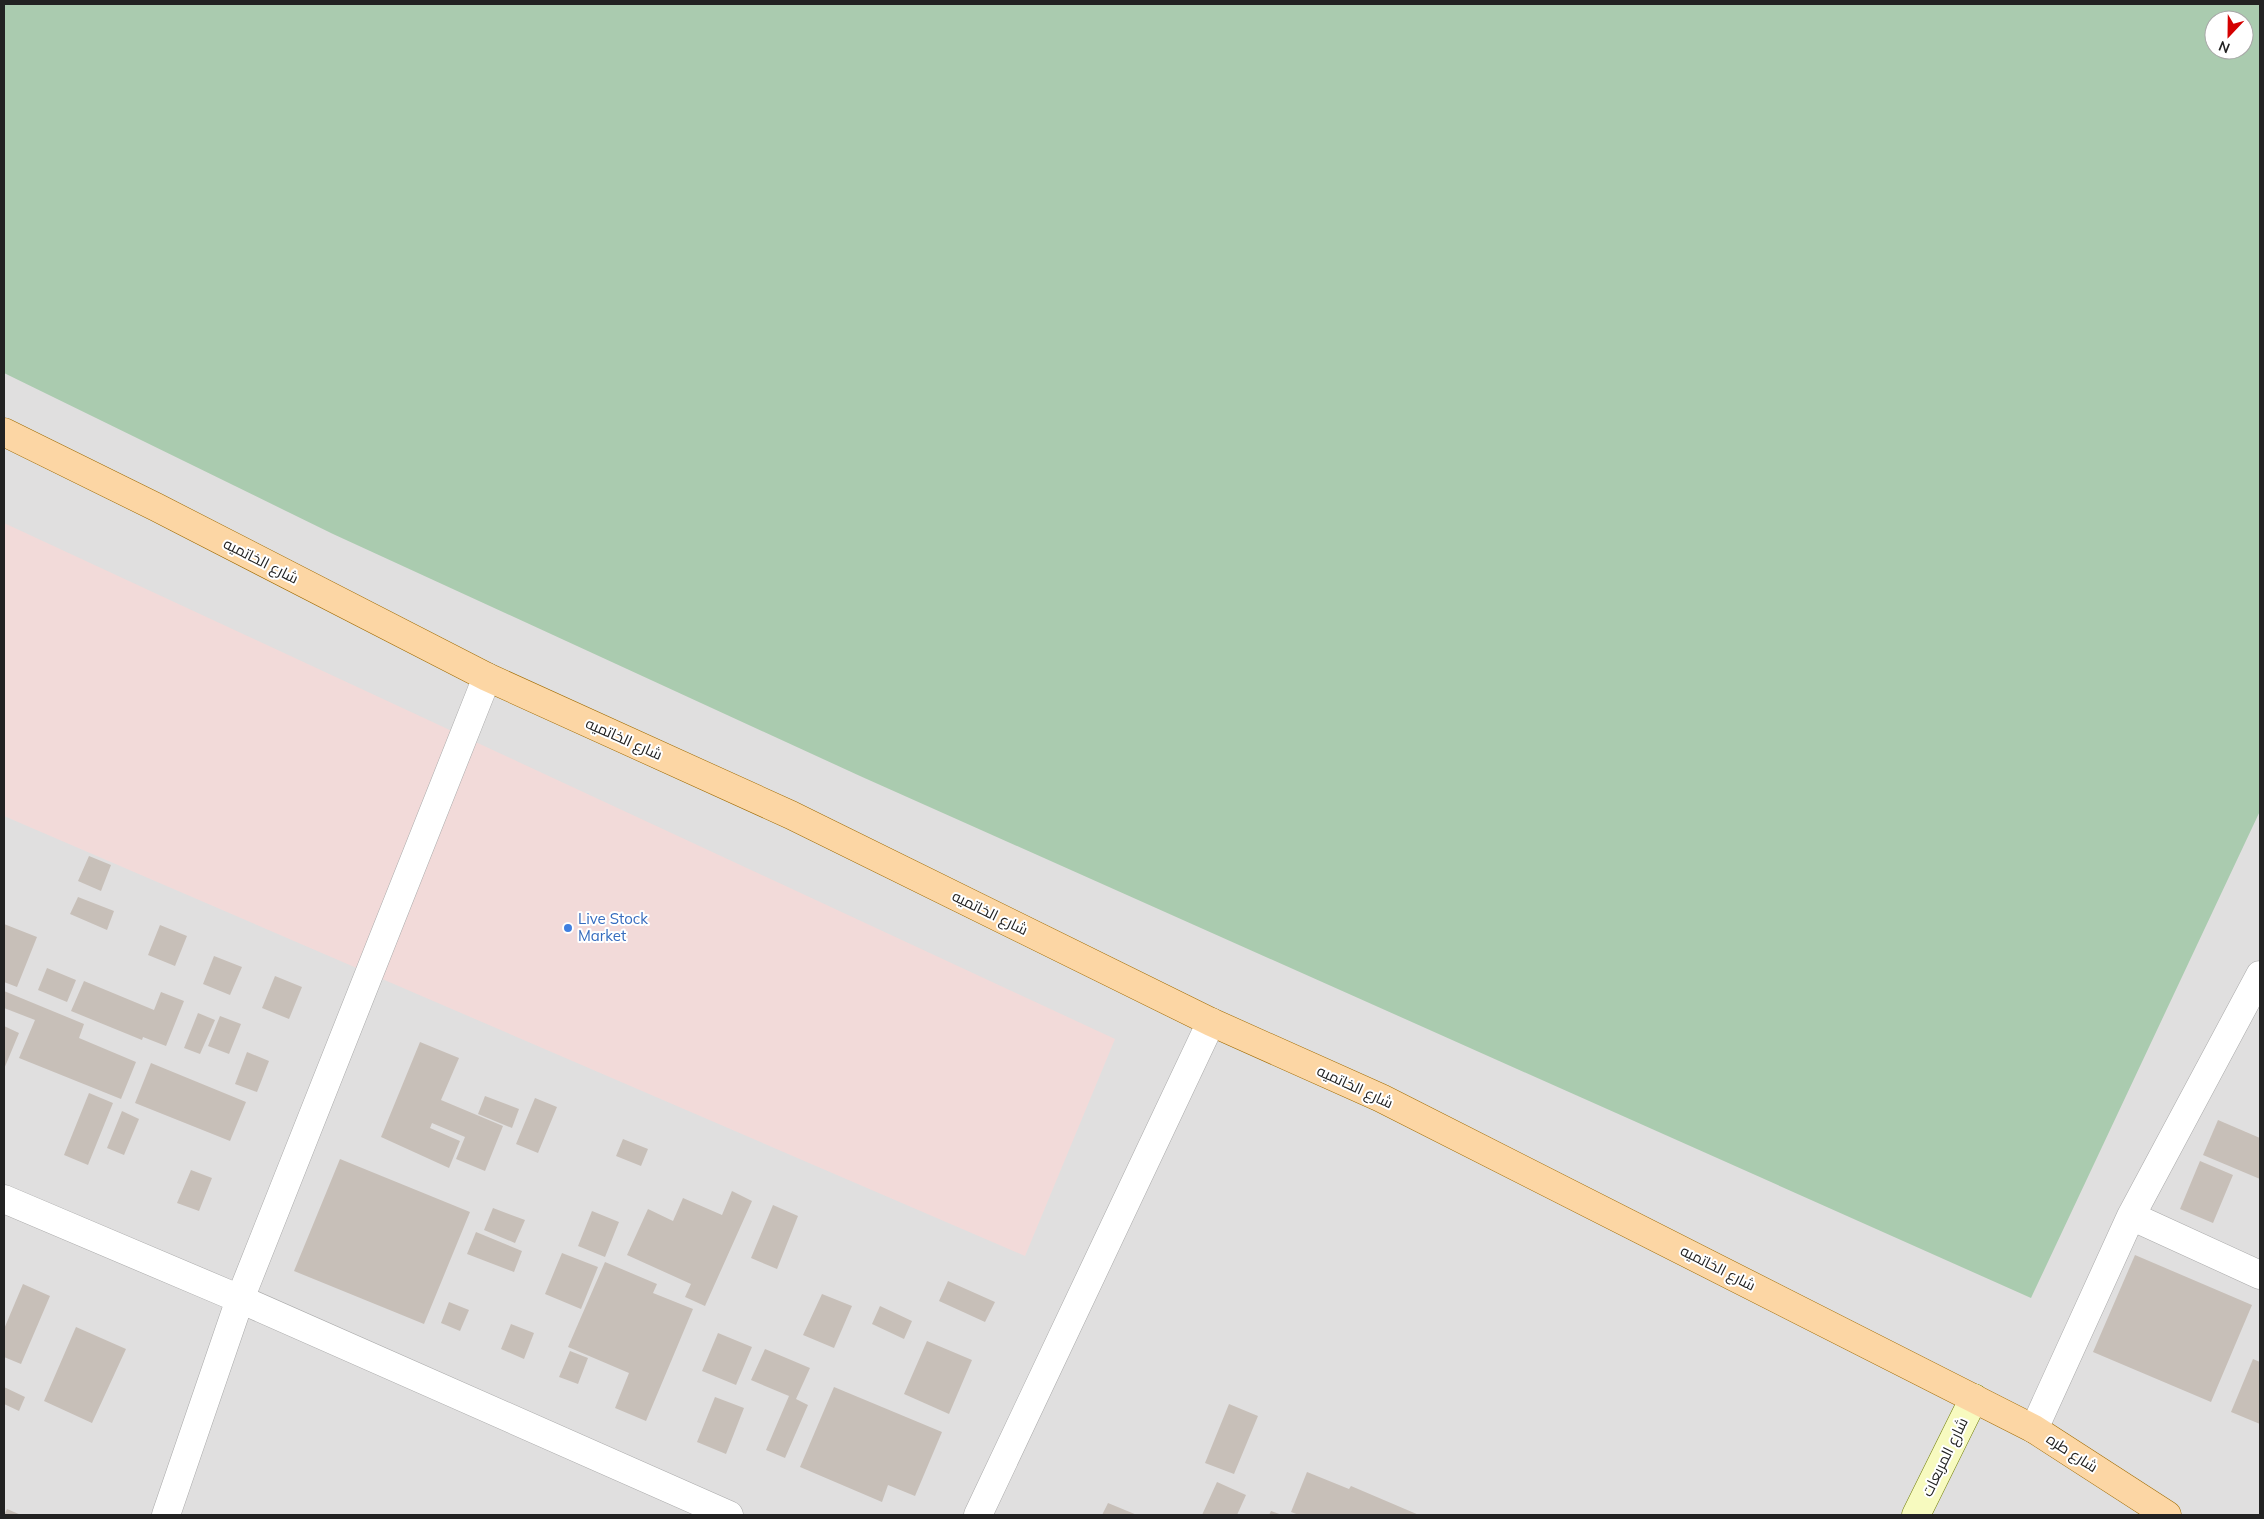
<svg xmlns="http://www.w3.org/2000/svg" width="2264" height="1519" viewBox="0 0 2264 1519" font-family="Mulish,Cairo,sans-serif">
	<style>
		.residential { fill: #e0dfdf; fill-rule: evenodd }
		.commercial { fill: #f2dad9 }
		.cemetery { fill: #aacbaf; fill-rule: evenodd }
		.building { fill: #c7bfb8 }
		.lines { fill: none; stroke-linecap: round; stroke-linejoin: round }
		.street-casing { stroke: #a9a9a9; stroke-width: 29 }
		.secondary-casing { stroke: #707d05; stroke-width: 29 }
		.primary-casing { stroke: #a06b00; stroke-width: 29 }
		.street { stroke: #fff; stroke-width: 28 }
		.secondary { stroke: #f7fabf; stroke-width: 28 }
		.primary { stroke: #fcd6a4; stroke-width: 28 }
		.shop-dot { fill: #3f7fe0; stroke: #fff; stroke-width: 2 }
		.labels { text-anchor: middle; stroke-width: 4; stroke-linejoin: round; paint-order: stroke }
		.street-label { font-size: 15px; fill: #222; stroke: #fff }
		.shop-label { font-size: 15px; fill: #366cbe; stroke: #fff; text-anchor: start }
	</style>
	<rect width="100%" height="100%" fill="#f2efe9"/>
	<!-- residential -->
	<path class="residential" d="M4,4H2260V1515H4ZM2214,20H2244V50H2214Z"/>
	<!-- commercial -->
	<path class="commercial" d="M4,523L1115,1039L1025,1256L4,816Z"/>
	<!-- cemetery -->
	<path class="cemetery" d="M4,4H2260V811L2031,1298L860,776L333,534L4,373ZM2214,20H2244V50H2214Z"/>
	<!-- building -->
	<path class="building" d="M89,856L111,865L101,891L78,881Z
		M78,897L114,911L107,930L70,914Z
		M4,924L37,937L17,987L4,982Z
		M160,925L187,936L175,966L148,955Z
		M214,956L242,967L230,995L203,984Z
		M47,968L76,980L67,1002L38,990Z
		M275,976L302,987L289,1019L262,1008Z
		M84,981L154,1010L161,992L184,1001L166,1046L143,1037L142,1040L71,1011Z
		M4,991L84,1024L79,1038L136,1062L121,1099L19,1058L35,1020L4,1008Z
		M198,1013L215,1020L200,1054L184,1048Z
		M220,1016L241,1024L229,1054L208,1046Z
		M4,1026L19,1033L4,1069Z
		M420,1042L459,1058L441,1100L503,1126L485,1171L456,1159L465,1137L432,1123L430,1128L460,1141L449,1168L381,1137Z
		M247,1052L269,1061L257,1092L235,1084Z
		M151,1063L246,1102L230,1141L135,1103Z
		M89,1093L113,1103L88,1165L64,1155Z
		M485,1096L519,1109L512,1128L478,1114Z
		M535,1098L557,1107L538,1153L516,1144Z
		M122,1111L139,1119L124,1155L107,1148Z
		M2218,1120L2260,1138V1179L2203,1155Z
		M623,1139L648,1149L641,1166L616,1156Z
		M340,1159L470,1212L424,1324L294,1271Z
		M2200,1161L2233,1175L2213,1223L2180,1209Z
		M191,1170L212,1178L199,1211L177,1203Z
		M732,1191L752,1201L705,1306L685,1297L691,1284L627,1255L648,1209L673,1221L683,1198L722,1215Z
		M773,1205L798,1216L777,1269L751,1258Z
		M493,1208L525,1220L515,1243L484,1230Z
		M592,1211L619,1222L605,1257L578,1246Z
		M476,1232L522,1251L514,1272L467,1254Z
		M562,1253L598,1267L581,1309L545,1294Z
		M2135,1255L2252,1305L2211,1402L2093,1352Z
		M605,1262L657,1284L653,1293L693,1309L646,1421L615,1408L629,1373L568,1347Z
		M948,1281L995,1302L985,1322L939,1301Z
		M23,1284L50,1296L21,1364L4,1357V1329Z
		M822,1294L852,1306L834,1348L803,1335Z
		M449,1302L469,1310L460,1331L441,1323Z
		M880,1306L912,1321L904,1339L872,1324Z
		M511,1324L534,1333L524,1359L501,1349Z
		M76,1327L126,1349L92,1423L44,1401Z
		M718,1333L752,1347L736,1385L702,1371Z
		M927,1341L972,1360L949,1414L904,1394Z
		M765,1349L810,1368L796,1399L808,1405L785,1458L766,1450L789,1396L751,1380Z
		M570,1351L588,1358L578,1384L559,1377Z
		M2253,1359L2260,1362V1424L2231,1412Z
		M4,1387L25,1397L19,1411L4,1404Z
		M834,1387L942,1432L915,1496L888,1485L882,1502L800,1467Z
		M715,1397L744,1408L726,1454L697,1442Z
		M1229,1404L1258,1416L1234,1474L1205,1463Z
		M1307,1472L1349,1489L1351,1486L1419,1515H1299L1291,1512Z
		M1217,1482L1246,1495L1237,1515H1202Z
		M1108,1503L1137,1515H1102Z
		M7,1509L21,1515H4Z
		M1271,1511L1282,1515H1269Z"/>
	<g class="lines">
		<!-- street casing -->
		<g class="street-casing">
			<path id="street" d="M4,1199L240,1299L729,1515
				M2131,1216L2260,1275
				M2034,1429L2131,1216L2260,975
				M166,1515L240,1299L487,677
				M978,1515L1211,1022"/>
		</g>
		<!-- secondary casing -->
		<g class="secondary-casing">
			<path id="secondary" d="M1916,1515L1974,1398"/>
		</g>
		<!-- primary casing -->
		<g class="primary-casing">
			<path id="primary" d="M4,432L156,507L487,677L791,815L1211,1022L1381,1098L2034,1429L2167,1515"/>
		</g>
		<!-- street -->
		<use href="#street" class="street"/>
		<!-- secondary -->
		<use href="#secondary" class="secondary"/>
		<!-- primary -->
		<use href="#primary" class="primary"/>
	</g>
	<!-- markers -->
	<circle class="shop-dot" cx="568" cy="928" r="5"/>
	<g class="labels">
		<!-- street labels -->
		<g class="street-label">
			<text transform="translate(261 561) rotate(27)" y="5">شارع الخاتميه</text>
			<text transform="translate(624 739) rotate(24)" y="5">شارع الخاتميه</text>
			<text transform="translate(990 913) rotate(26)" y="5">شارع الخاتميه</text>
			<text transform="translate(1355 1087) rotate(25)" y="5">شارع الخاتميه</text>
			<text transform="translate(1718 1268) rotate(27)" y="5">شارع الخاتميه</text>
			<text transform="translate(2072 1453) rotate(33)" y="5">شارع طره</text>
			<text transform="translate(1945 1457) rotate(-64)" y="5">شارع المربعات</text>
		</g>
		<!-- shop labels -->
		<g class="shop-label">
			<text x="578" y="924">Live Stock<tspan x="578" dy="17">Market</tspan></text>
		</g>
	</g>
	<!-- border -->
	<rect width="2264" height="1519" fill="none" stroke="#222222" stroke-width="10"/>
	<!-- north arrow -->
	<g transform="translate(2229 35) rotate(202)"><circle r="24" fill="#ffffff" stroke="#a7a7a7"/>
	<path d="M0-4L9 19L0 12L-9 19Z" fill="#d40000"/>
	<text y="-8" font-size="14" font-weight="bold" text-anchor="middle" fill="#222222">N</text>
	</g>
</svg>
